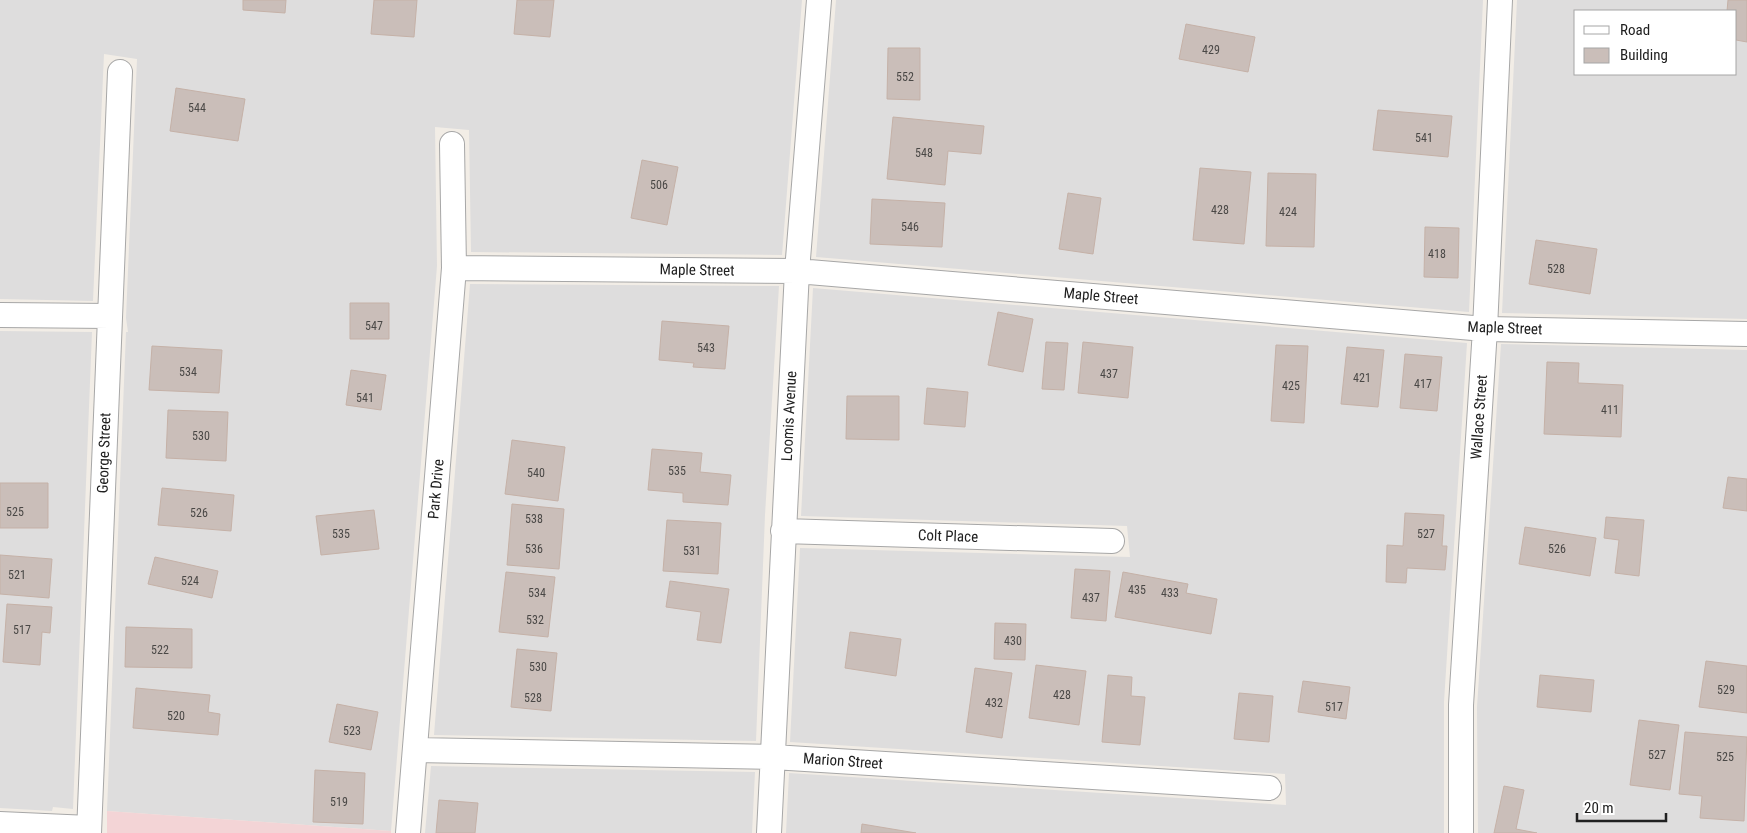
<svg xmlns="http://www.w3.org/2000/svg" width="1747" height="833" viewBox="0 0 1747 833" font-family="'Roboto Condensed',sans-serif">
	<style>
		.residential { fill: #dedddd; fill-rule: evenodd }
		.commercial { fill: #f3d4d6 }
		.building { fill: #cabeb9; stroke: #c5b1a7 }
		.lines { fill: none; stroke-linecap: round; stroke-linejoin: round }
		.minor-casing { stroke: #a7a7a7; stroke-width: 26 }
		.minor { stroke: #fff; stroke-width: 24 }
		.labels { text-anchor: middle; stroke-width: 4.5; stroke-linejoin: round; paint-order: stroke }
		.number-label { font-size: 12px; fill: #4a4846 }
		.street-label { font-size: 15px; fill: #202020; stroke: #fff }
	</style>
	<rect width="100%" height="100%" fill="#f2ede6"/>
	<!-- residential -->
	<path class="residential" d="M0,0H802L782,255L471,252L469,130L435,127L437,266L391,831L107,811L126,332H128L126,318L137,59L104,54L93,301L0,299Z
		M836,0H1483L1469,312L816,257Z
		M1517,0H1747V319L1502,313ZM1576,11H1736V74H1576Z
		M470,284L779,286L765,515L756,741L434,735Z
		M813,288L1467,343L1444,702V833H786L789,773L1286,805L1285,774L790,742L800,548L1130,557L1127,526L801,516Z
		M0,331L92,332L73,809L53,807L52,811L0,808Z
		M1501,344L1747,350V833H1478L1477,707Z
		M431,766L755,772L752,833H425Z"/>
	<!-- commercial -->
	<path class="commercial" d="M107,811L391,831V833H107Z"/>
	<!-- building -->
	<path class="building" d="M243,0H286L285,13L243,10Z
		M374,0H417L414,37L371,34Z
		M517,0H554L550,37L514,34Z
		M1728,0H1747V42L1736,40V11H1727Z
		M1186,24L1255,37L1248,72L1179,59Z
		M888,48H920V100L887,99Z
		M176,88L245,99L238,141L170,131Z
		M1378,110L1452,116L1448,157L1373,150Z
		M893,117L984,126L981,154L948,151L945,185L887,179Z
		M642,160L678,167L667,225L631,218Z
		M1200,168L1251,172L1244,244L1193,240Z
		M1268,173L1316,174L1314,247L1266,246Z
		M1068,193L1101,198L1093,254L1059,249Z
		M872,199L945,203L942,247L870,244Z
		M1425,227L1459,228L1458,278L1424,277Z
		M1536,240L1597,249L1590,294L1529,284Z
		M350,303H389V339H350Z
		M998,312L1033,319L1023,372L988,365Z
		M662,321L729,326L725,369L693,367L694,363L659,360Z
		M1046,342L1068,343L1064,390L1042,389Z
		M1083,342L1133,347L1128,398L1078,393Z
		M1276,345L1308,346L1304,423L1271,421Z
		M152,346L222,350L219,393L149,390Z
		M1347,347L1384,350L1378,407L1341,404Z
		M1405,354L1442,357L1437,411L1400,408Z
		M1547,362L1579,363L1578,383L1623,385L1621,437L1544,434Z
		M351,370L386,375L381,410L346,405Z
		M927,388L968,392L965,427L924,424Z
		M847,396H899V440L846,439Z
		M168,410L228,412L226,461L166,458Z
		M512,440L565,447L558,501L505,494Z
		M652,449L702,453L700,472L731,475L728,505L683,502V493L648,490Z
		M1728,477L1747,479V511L1723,508Z
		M0,483H48V528H0Z
		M162,488L234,495L231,531L158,525Z
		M512,504L564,509L559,569L507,565Z
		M374,510L379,549L321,555L316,516Z
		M1405,513L1444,515L1442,546H1447L1445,570L1407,568L1406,583L1386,582L1387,545L1403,546Z
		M1606,517L1644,520L1639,576L1615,573L1619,540L1604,538Z
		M667,520L721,523L718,574L663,571Z
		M1525,527L1596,538L1590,576L1519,564Z
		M0,555L52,559L49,598L0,594Z
		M155,557L218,571L212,598L148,584Z
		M1075,569L1110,571L1106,621L1071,618Z
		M506,572L555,577L548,637L499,632Z
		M1123,572L1188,584L1186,593L1217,599L1211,634L1115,617Z
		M670,581L729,589L721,643L697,640L701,612L666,607Z
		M7,604L52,607L50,633L42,632L40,665L3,662Z
		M995,623L1026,624L1025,660L994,659Z
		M126,627L192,629V668L125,667Z
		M850,632L901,639L896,676L845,668Z
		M517,649L557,653L551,711L511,707Z
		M1706,661L1747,666V713L1699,707Z
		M1036,665L1086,671L1079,725L1029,718Z
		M975,668L1012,673L1002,738L966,732Z
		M1108,675L1132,677L1131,696L1145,697L1140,745L1102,742Z
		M1540,675L1594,680L1591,712L1537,707Z
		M1303,681L1350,687L1346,719L1298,712Z
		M136,688L210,695L208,712L220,714L218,735L133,728Z
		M1239,693L1273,696L1269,742L1234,739Z
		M337,704L378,712L371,750L329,742Z
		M1639,720L1679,725L1670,790L1630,785Z
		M1685,732L1747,737L1744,821L1700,818L1702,796L1679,794Z
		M315,770L365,773L363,824L313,822Z
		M1504,786L1524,790L1516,829L1537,833H1494Z
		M439,800L478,803L475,833H436Z
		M862,824L916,833H861Z"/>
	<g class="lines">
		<!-- minor casing -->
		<g class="minor-casing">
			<path id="minor" d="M454,268L797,271L1485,329L1747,334
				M0,315L110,316
				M783,531L1112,541
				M415,750L773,757L1269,788
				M0,824L89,828
				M89,833L120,72
				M408,833L454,268L452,144
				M769,833L797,271L819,0
				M1461,833V705L1485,329L1500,0"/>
		</g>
		<!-- minor -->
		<use href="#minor" class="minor"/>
	</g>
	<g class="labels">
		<!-- number labels -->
		<g class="number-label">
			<text x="1211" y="54">429</text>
			<text x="905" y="81">552</text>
			<text x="197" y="112">544</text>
			<text x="1424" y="142">541</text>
			<text x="924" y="157">548</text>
			<text x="659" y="189">506</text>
			<text x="1220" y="214">428</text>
			<text x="1288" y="216">424</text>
			<text x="910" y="231">546</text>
			<text x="1437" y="258">418</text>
			<text x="1556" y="273">528</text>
			<text x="374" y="330">547</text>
			<text x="706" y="352">543</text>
			<text x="188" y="376">534</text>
			<text x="1109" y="378">437</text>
			<text x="1362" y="382">421</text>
			<text x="1423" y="388">417</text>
			<text x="1291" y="390">425</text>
			<text x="365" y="402">541</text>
			<text x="1610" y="414">411</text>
			<text x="201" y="440">530</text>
			<text x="677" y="475">535</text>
			<text x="536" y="477">540</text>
			<text x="15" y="516">525</text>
			<text x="199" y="517">526</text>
			<text x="534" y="523">538</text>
			<text x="341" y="538">535</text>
			<text x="1426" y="538">527</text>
			<text x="534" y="553">536</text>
			<text x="1557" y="553">526</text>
			<text x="692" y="555">531</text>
			<text x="17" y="579">521</text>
			<text x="190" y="585">524</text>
			<text x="1137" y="594">435</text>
			<text x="537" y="597">534</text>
			<text x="1170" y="597">433</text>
			<text x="1091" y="602">437</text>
			<text x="535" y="624">532</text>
			<text x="22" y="634">517</text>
			<text x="1013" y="645">430</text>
			<text x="160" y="654">522</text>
			<text x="538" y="671">530</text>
			<text x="1726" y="694">529</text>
			<text x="1062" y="699">428</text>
			<text x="533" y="702">528</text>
			<text x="994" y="707">432</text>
			<text x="1334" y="711">517</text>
			<text x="176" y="720">520</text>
			<text x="352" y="735">523</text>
			<text x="1657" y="759">527</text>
			<text x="1725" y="761">525</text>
			<text x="339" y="806">519</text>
		</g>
		<!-- street labels -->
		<g class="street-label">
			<text transform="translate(697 270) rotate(1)" y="5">Maple Street</text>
			<text transform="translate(1101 296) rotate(5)" y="5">Maple Street</text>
			<text transform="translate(1505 328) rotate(2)" y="5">Maple Street</text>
			<text transform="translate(789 416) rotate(-87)" y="5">Loomis Avenue</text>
			<text transform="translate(1479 417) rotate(-86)" y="5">Wallace Street</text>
			<text transform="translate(104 453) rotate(-88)" y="5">George Street</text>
			<text transform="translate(436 489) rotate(-85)" y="5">Park Drive</text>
			<text transform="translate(948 536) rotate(2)" y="5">Colt Place</text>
			<text transform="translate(843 761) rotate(4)" y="5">Marion Street</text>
		</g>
	</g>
	<!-- legend -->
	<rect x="1574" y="10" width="162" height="65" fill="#ffffff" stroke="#a6a6a6"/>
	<rect x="1584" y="26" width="25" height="8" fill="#ffffff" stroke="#a6a6a6"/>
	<text x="1620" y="35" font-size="15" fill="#202020">Road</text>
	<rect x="1584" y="48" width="25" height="15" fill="#cabeb9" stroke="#a6a6a6"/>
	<text x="1620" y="60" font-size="15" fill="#202020">Building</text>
	<!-- scale -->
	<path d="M1577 813v8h89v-8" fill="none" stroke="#202020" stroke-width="2.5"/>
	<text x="1584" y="813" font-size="15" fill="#202020" stroke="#ffffff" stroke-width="4" paint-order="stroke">20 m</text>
</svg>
